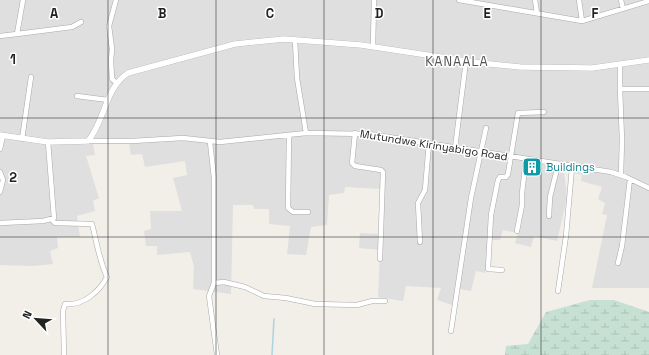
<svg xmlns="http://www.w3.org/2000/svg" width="649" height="355" viewBox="0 0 649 355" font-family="'Space Grotesk',sans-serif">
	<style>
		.residential { fill: #e0dfdf }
		.wetland { fill: url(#wetland-marsh) }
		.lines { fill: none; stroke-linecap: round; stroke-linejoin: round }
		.stream { stroke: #aad3df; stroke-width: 1.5 }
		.minor-casing { stroke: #a9a9a9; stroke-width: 5.5 }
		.tertiary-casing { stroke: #a9a9a9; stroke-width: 6 }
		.minor { stroke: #fff; stroke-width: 4.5 }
		.tertiary { stroke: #fff; stroke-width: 5.5 }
		.grid { fill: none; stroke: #222; stroke-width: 1; stroke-opacity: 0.55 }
		.labels { text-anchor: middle; stroke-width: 3; stroke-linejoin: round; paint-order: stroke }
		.street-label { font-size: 11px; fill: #222; stroke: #fff }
		.culture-label { font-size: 11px; fill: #0d838f; stroke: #fff; text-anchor: start }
		.quarter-label { font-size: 13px; letter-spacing: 1px; fill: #555; stroke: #fff }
		.grid-label { font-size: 13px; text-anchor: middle; font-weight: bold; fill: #222; stroke: #fff; stroke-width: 3; stroke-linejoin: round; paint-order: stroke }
	</style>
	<defs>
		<pattern id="wetland-marsh" width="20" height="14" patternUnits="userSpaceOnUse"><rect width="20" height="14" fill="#c6e0d4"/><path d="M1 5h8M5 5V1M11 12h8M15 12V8" fill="none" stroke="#aac0b6"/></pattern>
	</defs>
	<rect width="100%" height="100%" fill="#f2efe9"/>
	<!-- residential -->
	<path class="residential" d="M0,0H649V288H592L607,215L602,214L605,203L598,199L602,187L581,181L582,175L564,171L567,198L557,241L534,236L531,247L515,243L518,233L503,230L500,240H492L485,273L476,271L471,291L460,289L455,306L437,300L441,288L406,286L403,301L378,297L380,250L359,248L360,233L380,234L381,189L345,187L344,193L329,195L327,225L311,227L306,255L287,254L290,226L269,224V209H254L253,205H233L231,294L193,289L194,267L190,252L157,255V246H146L144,231L151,229L150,211H182L173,178L187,175L185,161L145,167L142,154L131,155L129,144H93L95,155L86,156L99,198L93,201L95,211L77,216L80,237H57L58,248L50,251L53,264L34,266L0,265Z"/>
	<!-- wetland -->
	<path class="wetland" d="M590,300H614L649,312V355H505L506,346L528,344L546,312Z"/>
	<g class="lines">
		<!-- stream -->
		<path class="stream" d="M272,355L274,319"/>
		<!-- minor casing -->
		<g class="minor-casing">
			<path id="minor" d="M116,0L109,26L112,49L111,61L112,79L117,83
				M459,0L582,21
				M535,0L537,13
				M579,0L582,21L649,1
				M621,0L623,9
				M17,34L72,27L81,22
				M0,36L17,34L23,0
				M295,40L297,78L306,133
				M373,47L374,0
				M620,64V89H649
				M620,89L622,140L621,174
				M77,96L108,100
				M355,133L352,163L355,166L381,170L383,172L380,259
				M289,135L288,208L293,212H308
				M22,139L31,77
				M88,141H132L183,138L220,142L306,133L369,134L611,172L626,177L649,188
				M210,142L214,178V283L224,282L245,287L264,296L286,298L315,304L357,305L372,301H385
				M455,148L466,61
				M0,149L3,136
				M0,172L3,180L0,192
				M549,216L550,197L558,165
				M52,220L55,223L92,224C97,243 99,260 107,277C99,292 83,306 65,304L63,311L64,355
				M0,223L43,221L54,218L48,142
				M517,231L522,205V193L526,160
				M420,242L418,203L425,190L429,143
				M618,263L622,246L630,179
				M502,270L488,269L491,215L498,180L500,177H506L508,174L518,113L544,112
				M214,283L209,296L217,355
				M558,291L566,236L572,167
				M451,331L471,198L486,128"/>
		</g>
		<!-- tertiary casing -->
		<g class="tertiary-casing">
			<path id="tertiary" d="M0,135L48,142L88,141C105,121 105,88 128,73L235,44L284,39L361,45L480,63L520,67L592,68L649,60"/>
		</g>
		<!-- minor -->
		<use href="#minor" class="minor"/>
		<!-- tertiary -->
		<use href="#tertiary" class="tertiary"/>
	</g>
	<!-- grid -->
	<path class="grid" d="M108,0V355M216,0V355M324,0V355M433,0V355M541,0V355M0,118H649M0,237H649"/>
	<!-- icons -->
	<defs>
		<g id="building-square" transform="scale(1)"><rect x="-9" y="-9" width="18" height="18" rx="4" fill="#0f9aa8" stroke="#fff"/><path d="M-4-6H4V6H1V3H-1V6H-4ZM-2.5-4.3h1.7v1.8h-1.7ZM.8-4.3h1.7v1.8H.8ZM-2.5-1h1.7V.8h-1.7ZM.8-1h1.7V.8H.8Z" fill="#fff"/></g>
	</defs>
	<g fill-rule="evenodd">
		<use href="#building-square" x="532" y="167"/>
	</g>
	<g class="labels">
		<!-- street labels -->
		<g class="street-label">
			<text transform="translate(434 145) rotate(9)" y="4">Mutundwe Kirinyabigo Road</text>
		</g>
		<!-- culture labels -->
		<g class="culture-label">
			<text x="546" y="171">Buildings</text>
		</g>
		<!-- quarter labels -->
		<g class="quarter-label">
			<text x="457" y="66">KANAALA</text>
		</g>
	</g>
	<g class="grid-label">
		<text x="54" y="18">A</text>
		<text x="162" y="18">B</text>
		<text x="270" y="18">C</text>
		<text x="379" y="18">D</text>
		<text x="487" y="18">E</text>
		<text x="595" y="18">F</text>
		<text x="13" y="64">1</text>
		<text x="13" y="182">2</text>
	</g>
	<!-- north arrow -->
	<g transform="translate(36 319) rotate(296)" stroke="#ffffff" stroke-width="3" paint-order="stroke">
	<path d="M0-3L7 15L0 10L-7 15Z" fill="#222222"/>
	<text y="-6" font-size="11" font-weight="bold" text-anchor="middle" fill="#222222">N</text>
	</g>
</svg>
